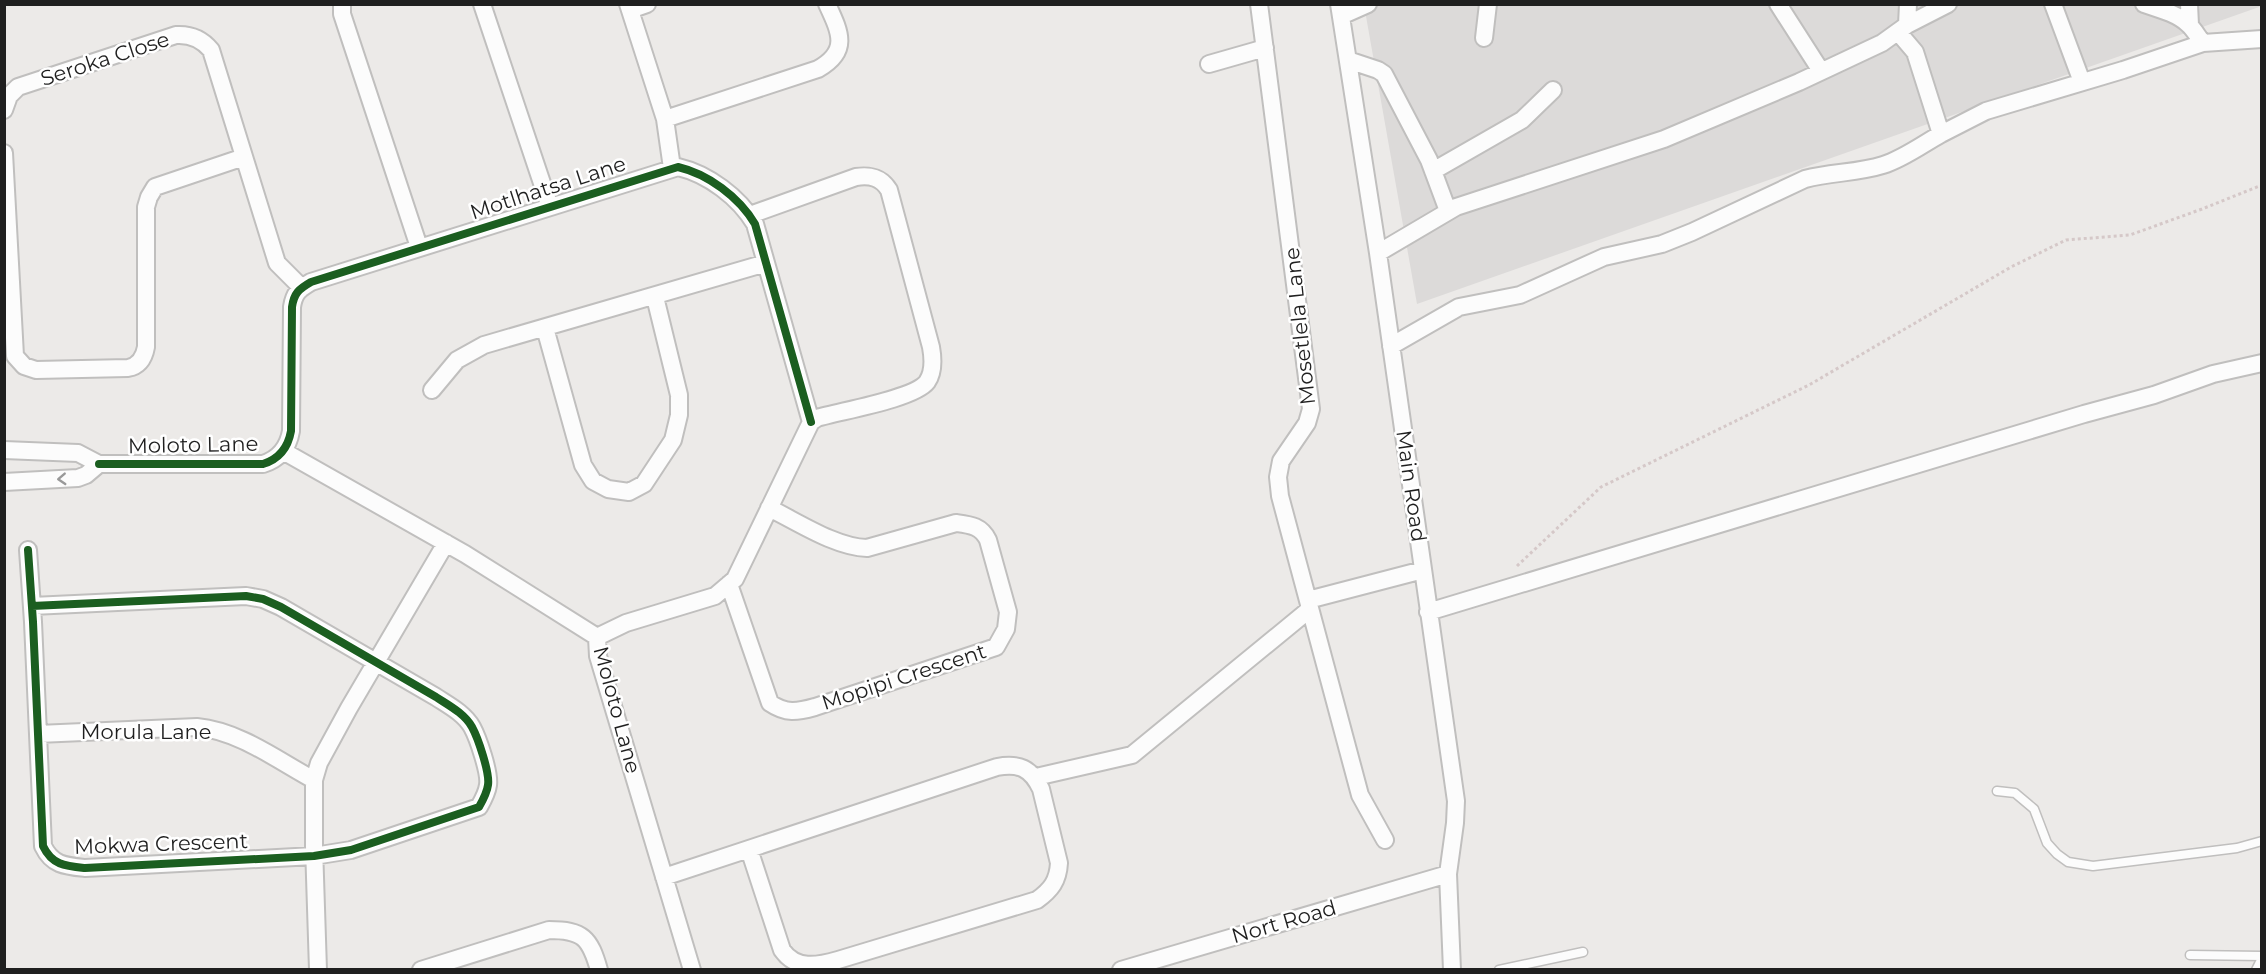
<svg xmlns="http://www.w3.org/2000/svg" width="2266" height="974" viewBox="0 0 2266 974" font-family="Montserrat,sans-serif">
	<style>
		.residential { fill: #dcdad9 }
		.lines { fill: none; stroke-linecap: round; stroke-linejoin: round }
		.lane-casing { stroke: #c0bfbe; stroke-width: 11 }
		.street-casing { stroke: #c0bfbe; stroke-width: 20 }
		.path { stroke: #d5c8c8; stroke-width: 3; stroke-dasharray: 3 3; stroke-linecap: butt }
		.lane { stroke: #fcfcfc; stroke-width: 8 }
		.street { stroke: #fcfcfc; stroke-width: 16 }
		.cycleway-casing { stroke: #fff; stroke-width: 11 }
		.cycleway { stroke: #1b5e20; stroke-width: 8 }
		.oneway { stroke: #999 }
		.labels { text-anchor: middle; stroke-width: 5; stroke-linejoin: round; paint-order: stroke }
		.street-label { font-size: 21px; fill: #1f1f1f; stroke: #fff }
	</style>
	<rect width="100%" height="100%" fill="#eceae8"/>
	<!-- residential -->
	<path class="residential" d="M2261,4L2262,6L1417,304L1364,5Z"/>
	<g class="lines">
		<!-- lane casing -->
		<g class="lane-casing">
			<path id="lane" d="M1997,791L2015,793L2034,809L2047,843L2057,854L2068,862L2093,866L2237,848L2262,841
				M2190,955L2262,956
				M1499,970L1583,952
				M2256,970L2262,958"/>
		</g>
		<!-- street casing -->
		<g class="street-casing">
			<path id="street" d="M342,4V14L419,247
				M482,4L550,207
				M628,4L665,119L672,168
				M1259,4L1311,409L1307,423L1281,461L1278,477L1280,496L1360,795L1385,840
				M1339,4L1378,253L1456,801L1455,823L1448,874L1452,970
				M1778,4L1821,71
				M2053,4L2082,82
				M2144,4C2159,9 2176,13 2188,24C2194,29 2198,37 2203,43
				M2189,4L2190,25
				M630,10L647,4
				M1341,16L1368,4
				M1907,25L1908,4
				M1484,38L1488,4
				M1348,60L1378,70L1384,74L1429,160L1448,211
				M1209,64L1265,48
				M4,110L9,96L18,87L176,35C191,34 202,39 211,50L277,263L302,288
				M665,119L818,69C850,51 840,32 827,4
				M1941,134L1986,111L2123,70L2203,43L2262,39
				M4,153L15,356L24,366L36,370L128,368C139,366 144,358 146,347V207L149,197L155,187L244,157
				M1433,171L1522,120L1553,90
				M1378,253L1456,207L1664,139L1799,82L1882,43L1907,25L1948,4
				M545,328L583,465L593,481L608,489L629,492L644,484L673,440L679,415V395L655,297
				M1391,346L1459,307L1520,295L1604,257L1662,244L1692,232L1805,179C1831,172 1858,173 1883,165C1903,159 1923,144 1941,134L1915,52L1898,32
				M432,390L457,360L484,345L766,263
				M4,450L78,453L99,464
				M283,451L465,554L597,637
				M99,464H263C279,459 288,448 291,431L292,307C294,293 299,289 311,282L678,167C708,174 739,197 755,224L811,422
				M4,482L78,478L86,475L99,464
				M28,550L33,622L43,846C52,865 65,866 85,868L314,856L351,850L479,807C483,800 487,793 488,785C490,773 478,738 472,727C464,713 448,705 436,697L281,607L263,599L246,596L32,606
				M729,584L770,703C786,714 797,712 815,707L996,647L1006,629L1008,612L988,540C981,526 971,525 956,523L867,548C835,547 798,522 769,508
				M1308,600L1423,570
				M1428,612L2084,414L2154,395L2213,374L2262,363
				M597,637L626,623L715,596L735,579L811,422L817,418C840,411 914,399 927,382C934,372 933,358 931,347L889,190C881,177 870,175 856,177L750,215
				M597,637L598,656L692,970
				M38,734L197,727C239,731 277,760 314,780
				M1036,777L1132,755L1310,609
				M664,877L997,767C1019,763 1031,768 1041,789L1059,863C1058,881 1051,890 1037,900L838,960C817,966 796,970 782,950L749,849
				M318,970L314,846V780L319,763L349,708L446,543
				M421,970L549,930C583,930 590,938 599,970
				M1121,970L1448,874"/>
		</g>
		<!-- path -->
		<path class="path" d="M1517,566L1601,487L1809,385L2011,267L2066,240L2130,235L2202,209L2262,185"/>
		<!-- lane -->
		<use href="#lane" class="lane"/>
		<!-- street -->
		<use href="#street" class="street"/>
		<!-- cycleway casing -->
		<g class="cycleway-casing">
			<path id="cycleway" d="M99,464H263C279,459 288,448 291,431L292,307C294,293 299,289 311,282L678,167C708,174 739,197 755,224L811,422
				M28,550L33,622L43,846C52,865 65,866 85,868L314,856L351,850L479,807C483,800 487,793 488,785C490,773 478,738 472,727C464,713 448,705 436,697L281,607L263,599L246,596L32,606"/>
		</g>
		<!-- cycleway -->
		<use href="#cycleway" class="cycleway"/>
	</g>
	<!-- one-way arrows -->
	<defs><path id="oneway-chevron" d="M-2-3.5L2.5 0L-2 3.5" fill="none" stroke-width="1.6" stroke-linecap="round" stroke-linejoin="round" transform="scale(1.5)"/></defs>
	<use class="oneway" href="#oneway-chevron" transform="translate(62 479) rotate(177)"/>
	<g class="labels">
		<!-- street labels -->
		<g class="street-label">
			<text transform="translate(105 59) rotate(-18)" y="7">Seroka Close</text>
			<text transform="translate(548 188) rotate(-18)" y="7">Motlhatsa Lane</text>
			<text transform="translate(1300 326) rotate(-96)" y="7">Mosetlela Lane</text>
			<text transform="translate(193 445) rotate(-1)" y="7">Moloto Lane</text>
			<text transform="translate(1411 486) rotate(82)" y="7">Main Road</text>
			<text transform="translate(904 677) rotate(-18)" y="7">Mopipi Crescent</text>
			<text transform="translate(617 710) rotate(75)" y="7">Moloto Lane</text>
			<text x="146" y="739">Morula Lane</text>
			<text transform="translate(161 844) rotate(-2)" y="7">Mokwa Crescent</text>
			<text transform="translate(1284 922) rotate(-16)" y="7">Nort Road</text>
		</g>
	</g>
	<!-- border -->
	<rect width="2266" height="974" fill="none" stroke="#1f1f1f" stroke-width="12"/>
</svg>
